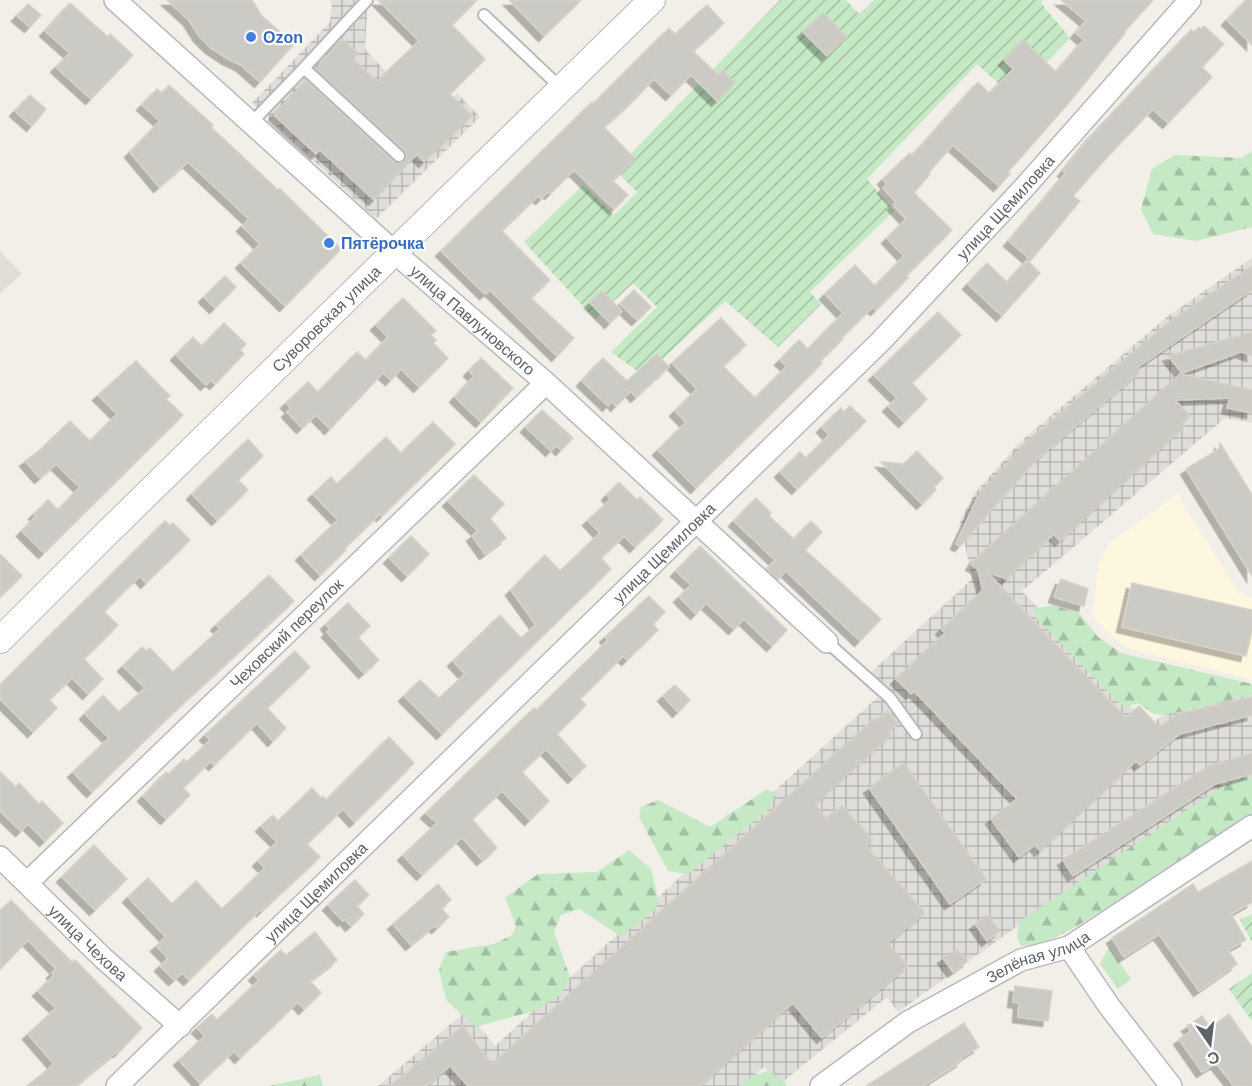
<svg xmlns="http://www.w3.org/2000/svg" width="1252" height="1086" viewBox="0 0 1252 1086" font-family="Helvetica,sans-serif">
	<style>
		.commercial { fill: #fef7e0 }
		.industrial { fill: url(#industrial-grid) }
		.education { fill: #e1ded6 }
		.grass { fill: #c5e8c5 }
		.forest { fill: url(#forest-firs) }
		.garden { fill: url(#garden-furrows) }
		.building { fill: #cccac5; stroke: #d6d1c6; stroke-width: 1.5; filter: url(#shadow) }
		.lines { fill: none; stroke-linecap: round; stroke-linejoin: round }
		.service-casing { stroke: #b5b8bc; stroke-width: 14 }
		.minor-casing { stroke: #b5b8bc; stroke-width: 24 }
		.tertiary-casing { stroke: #b5b8bc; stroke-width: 28 }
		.service { stroke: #fff; stroke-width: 10 }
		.minor { stroke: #fff; stroke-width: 21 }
		.tertiary { stroke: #fff; stroke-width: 26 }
		.shop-dot { fill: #3f7fe0; stroke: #fff; stroke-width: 2 }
		.labels { text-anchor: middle; stroke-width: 4.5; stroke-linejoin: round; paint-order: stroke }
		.shop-label { font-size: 16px; font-weight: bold; fill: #366cbe; stroke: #fff; text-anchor: start }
		.street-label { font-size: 16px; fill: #5f6368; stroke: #fff }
	</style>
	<defs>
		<pattern id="industrial-grid" width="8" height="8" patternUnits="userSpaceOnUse" patternTransform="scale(1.5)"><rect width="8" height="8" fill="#e0deda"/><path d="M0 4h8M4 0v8" fill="none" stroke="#b9b8b5"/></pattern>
		<pattern id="forest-firs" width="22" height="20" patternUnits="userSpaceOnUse" patternTransform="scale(1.5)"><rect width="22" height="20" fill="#c5e8c5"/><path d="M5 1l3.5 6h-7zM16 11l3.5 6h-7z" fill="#a3c0a4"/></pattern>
		<pattern id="garden-furrows" width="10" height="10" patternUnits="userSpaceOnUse" patternTransform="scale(1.5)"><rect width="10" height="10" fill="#c5e8c5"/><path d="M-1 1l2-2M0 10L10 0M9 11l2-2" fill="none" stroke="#a3c0a4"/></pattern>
		<filter id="shadow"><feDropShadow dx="-5.5" dy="5.5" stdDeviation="0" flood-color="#0004"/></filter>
	</defs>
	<rect width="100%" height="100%" fill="#f1efe8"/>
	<!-- commercial -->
	<path class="commercial" d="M1177,494L1239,593L1252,598V680L1128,648L1107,632L1092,615L1099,561L1111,542Z"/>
	<!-- industrial -->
	<path class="industrial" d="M330,0H363L367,11L365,49L430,119L457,93L480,117L376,219L252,103L330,22L332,2Z
		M1252,258V423L1225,418L1022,591L1148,725L1182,704L1252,690V784L1051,902L898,1012L887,997L780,1084L764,1067L741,1086H378L466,1011L495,1046L881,694L866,677L972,579L960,521L974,494L1020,442L1168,316Z"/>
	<!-- education -->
	<path class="education" d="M0,251L22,274L0,293Z"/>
	<!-- grass -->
	<path class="grass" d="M1109,947L1131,979L1118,989L1100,964Z"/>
	<!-- forest -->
	<path class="forest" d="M1252,151V227L1196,241L1153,234L1141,209L1152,169L1175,155L1242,158Z
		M1054,605L1080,614L1098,637L1121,653L1252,684V695L1165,715L1154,714L1138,703L1124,708L1037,619L1034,609Z
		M1252,777V816C1204,847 1157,878 1108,907C1082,922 1053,945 1021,946C1015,936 1017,930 1021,920L1224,785Z
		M766,790L776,793L768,810L688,874L668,871L639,817L641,807L658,800L710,827Z
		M629,850L651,869L658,898L657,907L642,921L620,936L579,909L561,915L554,932L570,977L560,995L534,1011L475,1027L446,1000L439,970L446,952L494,944L512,935L516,926L505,898L538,874L597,872Z
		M769,1071L786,1083V1086H740L754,1075Z
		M320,1075L323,1086H269Z"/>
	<!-- garden -->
	<path class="garden" d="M780,0H846L859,14L874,0H1043L1041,3L1070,38L1013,97L977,64L867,179L894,211L810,292L821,304L778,347L725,301L644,376L611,352L657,307L633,283L595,319L524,242L583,185L614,215L637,192L615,170Z
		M1252,914V942L1240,920Z
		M1252,973V1021L1229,989Z"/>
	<!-- building -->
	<path class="building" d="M167,0H252L261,15L294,44L260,82L241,65L228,59L211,48L199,36L189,20Z
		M378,0H477L452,25L485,59L450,94L472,116L424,162L417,154L374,200L320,150L316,154L274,115L306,80L394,162L401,163L405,161L406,154L404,150L316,69L342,39L358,53L353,59L377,81L419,41Z
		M509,0H581L544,36Z
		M1061,0H1153L1124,32L1125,33L1072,99L1008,172L1010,174L999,186L953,145L928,173L930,174L914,193L952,230L906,276L908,278L876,310L873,307L842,337L843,339L820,361L822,363L696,488L658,450L686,422L675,411L697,389L672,363L721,318L746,345L723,366L755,398L787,366L780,360L799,340L808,349L843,313L825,294L855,265L875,286L904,256L887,238L906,219L893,205L896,202L883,188L887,184L883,179L910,153L912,156L978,82L989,93L1013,69L1004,60L1023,40L1056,72L1084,40L1076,33L1086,21Z
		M1246,0H1252V45L1227,20Z
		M70,3L108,37L110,34L133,55L91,99L56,67L70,53L45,31Z
		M28,4L41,15L30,27L17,16Z
		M707,5L724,23L693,51L718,75L723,70L735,83L717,101L691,75L671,95L654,79L630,104L604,127L635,159L613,181L628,195L614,209L574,170L550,194L548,192L541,199L538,196L502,231L550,280L531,298L574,338L557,356L490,290L485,294L441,251L592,102L593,104L669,28L675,34Z
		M823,13L847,37L827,56L803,32Z
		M1204,26L1224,44L1202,67L1212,77L1168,123L1153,109L1109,155L1073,196L1080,201L1031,260L1009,241L1066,173L1063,171L1090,137L1191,30L1194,32L1199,27L1201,29Z
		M169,85L213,125L211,127L278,190L280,189L341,249L285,306L241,263L260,244L242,226L249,219L188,162L159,187L130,152L160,121L142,105L157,89L162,93Z
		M30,95L46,109L32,126L15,111Z
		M1027,260L1040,273L1002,316L968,284L987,263L1007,282Z
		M1252,266V290L1137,368L1139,373L1038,458L960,546L956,544L978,496L1025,443L1169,322Z
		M225,276L236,287L215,308L204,297Z
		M634,290L651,307L637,320L620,304Z
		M602,291L622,311L610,323L590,303Z
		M403,298L436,331L431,335L436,340L433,343L448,358L419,387L401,369L391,380L383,373L330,429L316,415L302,428L287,412L291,408L286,403L308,382L318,392L357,352L366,360L388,337L376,325Z
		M938,312L961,335L912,383L927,399L904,422L888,406L897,398L874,375Z
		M224,323L246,344L240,350L244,354L215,384L211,380L206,385L176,355L193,337L202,346Z
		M1252,332V356L1241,352L1182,373L1168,356Z
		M657,354L669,367L636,397L631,391L616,406L612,401L608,406L582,381L603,358L627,381Z
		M481,358L513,388L481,422L455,397L474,376L469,371Z
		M136,361L170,396L166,399L183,415L44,553L22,531L36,516L34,514L48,500L58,510L80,487L56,464L40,478L25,461L39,451L70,421L90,441L117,414L98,395Z
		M1180,374L1252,390V413L1227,408L1230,398L1175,400L1190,416L1182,423L1185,426L1060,541L1054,534L1007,579L987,572L1126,718L1139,706L1159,727L1178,714L1252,697V715L1180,734L1140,765L1136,761L1040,851L1035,845L1019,857L991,819L1017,799L914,691L911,694L896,679L945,633L941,629L983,590L977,568L971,565L975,559Z
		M850,406L866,421L797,489L780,472L800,452L806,458L829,435L822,427L841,408L844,412Z
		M542,410L573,438L561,450L556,445L551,451L526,427Z
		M433,422L455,444L382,516L380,514L344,549L346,550L320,575L301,555L338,520L313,494L331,477L337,484L386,437L401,453Z
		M248,439L263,456L238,480L248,490L217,520L192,494Z
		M1220,443L1252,495V576L1186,469L1219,449Z
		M917,451L943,478L934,487L936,490L922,504L881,462L904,464Z
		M474,475L504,504L490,518L506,538L485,554L472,536L478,531L448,501Z
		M619,482L637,500L640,497L663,520L635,547L624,536L601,558L611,569L442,734L404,696L420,680L439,698L465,674L453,661L500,615L521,638L536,625L511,590L545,555L560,571L600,533L588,520L611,499L607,495Z
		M756,498L771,513L769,516L794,539L811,521L822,532L805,550L881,619L860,641L786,571L778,579L767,569L775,560L734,521Z
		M165,521L170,525L173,523L190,540L146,583L140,576L104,612L118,625L84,659L103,679L88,694L72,678L49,700L57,708L33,732L0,699V685Z
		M411,536L429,554L407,576L389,558Z
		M700,546L787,630L772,646L744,619L734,629L706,603L696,614L679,597L691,585L676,571Z
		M0,554L22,576L0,597Z
		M269,575L294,601L176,710L92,792L73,772L109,738L85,714L103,695L119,712L145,688L123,666L142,647L146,651L150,648L173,672L220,629L216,625Z
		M1061,579L1088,589L1084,606L1054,597Z
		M1132,583L1252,610V631L1246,656L1122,627Z
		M649,596L665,612L653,624L658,630L627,660L623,656L580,699L586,705L557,734L586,766L573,778L546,749L522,772L549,801L530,820L502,791L472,819L497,848L482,860L462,837L422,875L403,855L437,823L426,813L534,708L537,710L608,640L605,637Z
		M348,603L370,626L358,637L379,660L364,673L327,632L330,629L326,624Z
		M295,651L310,667L267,708L286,728L273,741L257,723L214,765L211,761L183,788L190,795L166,819L143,796L166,772L169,774L184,759L187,762L210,740L205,735Z
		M675,685L690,700L678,712L663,696Z
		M887,711L898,723L888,732L891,735L815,804L826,818L842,806L873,840L866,846L925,913L888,943L908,966L822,1038L793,1003L700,1086H468L450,1066L426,1086H390L463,1026L492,1064L875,718L877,720Z
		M389,737L414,763L355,822L343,809L307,844L320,857L262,911L261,909L189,980L182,973L174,980L160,966L168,958L156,946L166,937L128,897L148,878L172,904L196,881L222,909L265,868L258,861L277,842L261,826L273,815L278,821L312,788L321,798L323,796L326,800Z
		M1252,753V774L1215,784L1073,876L1063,860L1210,765Z
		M904,763L986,879L950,904L869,788Z
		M0,772L16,787L19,783L39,804L42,801L63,823L45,841L28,824L21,831L0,811Z
		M94,845L127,879L95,910L62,877Z
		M1252,861V902L1231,914L1246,940L1228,950L1237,964L1199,991L1159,934L1124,957L1112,938L1193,884L1198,892Z
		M355,880L369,895L357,906L364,914L351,926L345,919L343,921L328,905Z
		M438,884L451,900L441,908L449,917L437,928L435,925L411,945L393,924Z
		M11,900L72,962L75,960L142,1028L119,1052L118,1051L75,1086H27L54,1064L28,1034L56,1008L38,991L54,975L52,973L56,969L28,940L0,969V911Z
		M987,915L1000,931L987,941L975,924Z
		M315,932L337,960L310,981L321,993L304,1009L298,1002L240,1058L234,1051L200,1083L179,1060L205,1036L197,1028L212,1014L217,1020L259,980L254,975L281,950L286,955Z
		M957,949L968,961L953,972L943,958Z
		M1015,986L1052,991L1048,1021L1018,1017L1019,1003L1013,1002Z
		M1229,1014L1252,1047V1086H1234L1216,1063L1202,1072L1179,1039L1191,1031L1187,1026L1202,1016L1210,1028Z
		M964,1023L979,1047L961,1058L962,1061L923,1086H866Z"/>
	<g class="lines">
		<!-- service casing -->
		<g class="service-casing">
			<path id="service" d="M367,0L304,68L399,156
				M484,15L561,88
				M252,122L304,68
				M827,642L890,698L916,734"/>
		</g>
		<!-- minor casing -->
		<g class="minor-casing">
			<g id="minor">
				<path id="s1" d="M115,0L394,252L546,383L827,642"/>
				<path id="s2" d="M0,857L103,958L180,1026"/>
				<path id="s3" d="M27,883L546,383"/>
				<path d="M1069,947L1109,1006L1171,1086"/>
				<path id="s4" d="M117,1086L881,341L1022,190L1190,0"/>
				<path id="s5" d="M821,1086L908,1022L1021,960L1069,947L1252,826"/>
			</g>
		</g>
		<!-- tertiary casing -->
		<g class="tertiary-casing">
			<g id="tertiary">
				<path id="s6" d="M0,640L106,534L652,0"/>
			</g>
		</g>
		<!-- service -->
		<use href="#service" class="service"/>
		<!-- minor -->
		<use href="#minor" class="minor"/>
		<!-- tertiary -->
		<use href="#tertiary" class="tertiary"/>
	</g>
	<!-- markers -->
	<g class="shop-dot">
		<circle cx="251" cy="37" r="6"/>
		<circle cx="329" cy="243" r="6"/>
	</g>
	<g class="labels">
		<!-- shop labels -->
		<g class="shop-label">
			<text x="263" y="43">Ozon</text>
			<text x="341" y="249">Пятёрочка</text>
		</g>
		<!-- street labels -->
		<g class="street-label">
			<text dy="6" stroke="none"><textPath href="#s4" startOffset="1250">улица Щемиловка</textPath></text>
			<text dy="6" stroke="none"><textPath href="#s6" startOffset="458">Суворовская улица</textPath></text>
			<text dy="6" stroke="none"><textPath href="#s1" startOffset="480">улица Павлуновского</textPath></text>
			<text dy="6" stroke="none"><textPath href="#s4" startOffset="764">улица Щемиловка</textPath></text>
			<text dy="6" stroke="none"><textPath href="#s3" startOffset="360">Чеховский переулок</textPath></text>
			<text dy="6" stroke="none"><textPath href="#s4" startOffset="278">улица Щемиловка</textPath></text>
			<text dy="6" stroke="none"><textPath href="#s2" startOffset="123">улица Чехова</textPath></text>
			<text dy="6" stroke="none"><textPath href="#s5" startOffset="254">Зелёная улица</textPath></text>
		</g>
	</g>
	<!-- north arrow -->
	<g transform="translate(1210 1044) rotate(166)" stroke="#ffffff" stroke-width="4.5" paint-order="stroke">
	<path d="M0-4.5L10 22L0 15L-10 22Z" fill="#5f6368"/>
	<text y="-9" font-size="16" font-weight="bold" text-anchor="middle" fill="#5f6368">С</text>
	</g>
</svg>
